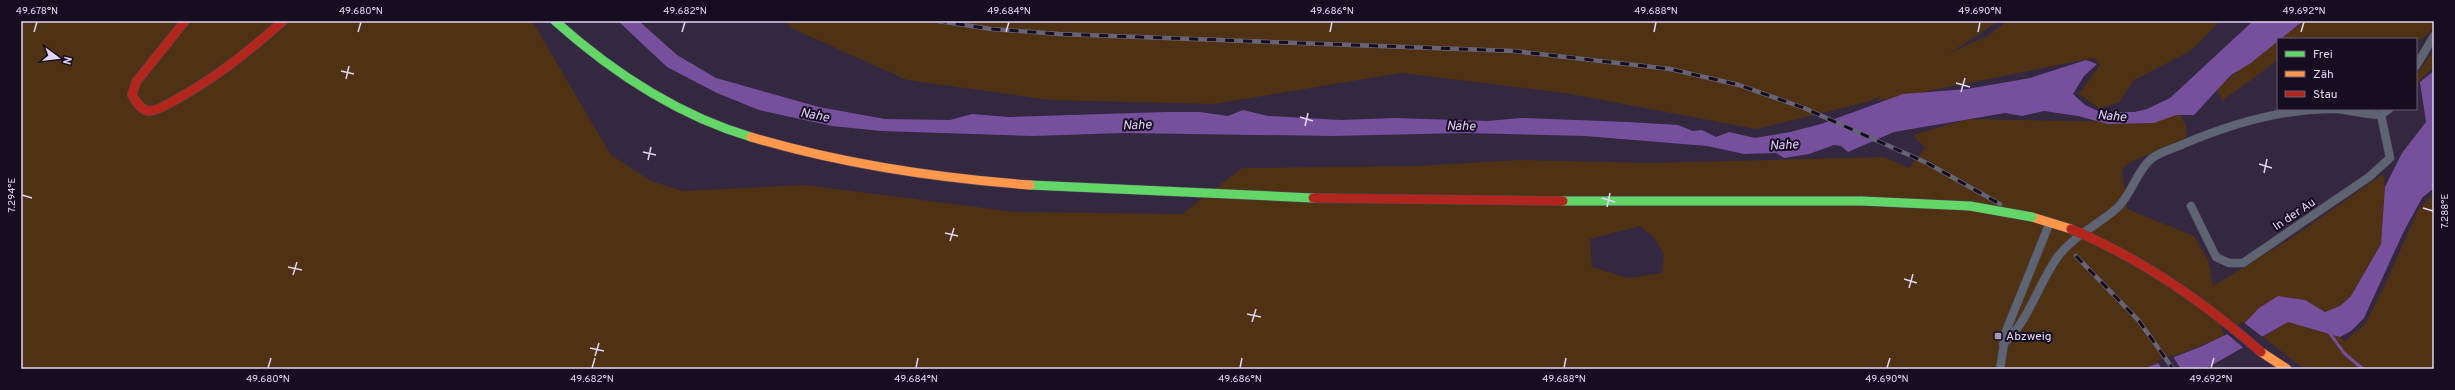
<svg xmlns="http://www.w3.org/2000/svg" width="2455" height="390" viewBox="0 0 2455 390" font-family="Overpass,sans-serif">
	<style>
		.green { fill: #4f3114; fill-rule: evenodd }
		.water { fill: #764f9d }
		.pier { fill: #342840 }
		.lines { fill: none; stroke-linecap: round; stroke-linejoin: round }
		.stream { stroke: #764f9d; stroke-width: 3 }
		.street-casing { stroke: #50455a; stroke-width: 9 }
		.fast-casing { stroke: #50455a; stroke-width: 10 }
		.slow-casing { stroke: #50455a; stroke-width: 10 }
		.jam-casing { stroke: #50455a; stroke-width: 10 }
		.street { stroke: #5e6472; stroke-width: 8 }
		.fast { stroke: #63d668; stroke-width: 9 }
		.slow { stroke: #ff974d; stroke-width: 9 }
		.jam { stroke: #b3261e; stroke-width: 9 }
		.rail-casing { stroke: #676476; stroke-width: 4.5 }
		.rail { stroke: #170d21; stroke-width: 3; stroke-dasharray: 9; stroke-linecap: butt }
		.fast-bridge-casing { stroke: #50455a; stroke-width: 10; stroke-linecap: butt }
		.jam-bridge-casing { stroke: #50455a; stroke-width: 10; stroke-linecap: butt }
		.fast-bridge { stroke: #63d668; stroke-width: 9 }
		.jam-bridge { stroke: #b3261e; stroke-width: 9 }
		.ticks { fill: none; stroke: #e2d5f2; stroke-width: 1.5 }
		.poi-dot { fill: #a598b4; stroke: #170d21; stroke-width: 1.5 }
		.labels { text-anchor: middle; stroke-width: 4; stroke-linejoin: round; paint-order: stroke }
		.street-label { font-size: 12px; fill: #e2d5f2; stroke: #170d21 }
		.poi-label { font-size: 12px; fill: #e2d5f2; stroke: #170d21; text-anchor: start }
		.water-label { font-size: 13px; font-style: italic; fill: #e2cffc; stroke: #170d21 }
		.neatline { fill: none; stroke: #e2d5f2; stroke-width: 1.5 }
		.ticks-label { font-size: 10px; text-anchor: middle; fill: #e2d5f2 }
	</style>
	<rect width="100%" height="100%" fill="#342840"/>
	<!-- green -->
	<path class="green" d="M21,21H532L611,155L651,181L683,191L805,185L1015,212L1182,214L1242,168L1416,166L1520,160L1648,163L1884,157L1909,168L1925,148L1913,135L1968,119L2131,122L2179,113L2186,125L2187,137L2129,163L2122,169L2127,209L2194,236L2208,260L2213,286L2290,239L2383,174L2385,187L2381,244L2351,296L2340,306L2325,312L2305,300L2240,328L2220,322L2224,336L2143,369H21ZM1640,226L1654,238L1664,254L1662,273L1628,278L1592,267L1590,239Z
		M785,21H1999L1950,53L1989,35L2007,21H2220L2191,51L2134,80L2119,102L2100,109L2079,94L2100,65L2094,58L1878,101L1880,96L1871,101L1756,129L1565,93L1401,73L1214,104L1050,100L907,80L791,28Z
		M2303,21H2434C2434,30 2427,35 2420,40L2280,39Z
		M2278,41V60L2222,101L2217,90C2235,70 2258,57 2278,41Z
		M2434,50V66L2418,83L2416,99V75Z
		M2434,194V369H2304L2263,337L2288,322L2340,337L2345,341L2365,324L2384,287L2418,210Z"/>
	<!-- water -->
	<path class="water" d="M618,21H639L677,55L716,78L819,107L885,119L950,120L972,114L1009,117L1166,112H1200L1228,116L1243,110L1268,116L1341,120L1395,118L1487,121L1521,118L1628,122L1678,125L1693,131L1702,130L1716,137L1729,132L1755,138L1790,132L1821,124L1903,94L1967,89L2030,78L2086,60L2097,64L2084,76L2073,94L2085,105L2100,112H2135L2147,109L2170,98L2253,21H2303L2251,63L2231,75L2194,115H2176L2154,123L2108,124L2078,116L2044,111L2022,116L2005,113L1894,132L1848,152L1841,146L1834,145L1809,154L1784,158L1776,153L1744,154L1707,146L1585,136L1464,133L1333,136L1123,133L1033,136L881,131L832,126L759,110L717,93L667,67Z
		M2434,71V188L2422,198L2403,233L2364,318L2351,331L2340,337L2288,322L2205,369H2143L2200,347L2240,328L2259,308L2278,296L2305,300L2325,312L2340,306L2351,296L2381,244L2385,187L2402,153L2426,122L2420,82Z"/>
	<!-- pier -->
	<path class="pier" d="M2243,322L2264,338L2246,350L2226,333Z
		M2172,355L2181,369H2162L2157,361Z"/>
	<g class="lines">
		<!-- stream -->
		<path class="stream" d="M2329,332L2344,353L2363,369"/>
		<!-- street casing -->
		<g class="street-casing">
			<path id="street" d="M2416,66L2434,36
				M2191,206L2216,257L2229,263H2243L2369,177L2390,158L2381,115
				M2003,344C2029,322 2038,283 2059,255C2075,235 2098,225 2117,208C2132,194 2136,172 2151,159C2159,152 2172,149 2181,145C2230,124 2283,108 2336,109C2351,110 2366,115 2381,115L2389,109
				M2000,369L2006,331L2050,222"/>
		</g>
		<!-- fast casing -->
		<g class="fast-casing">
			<path id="fast" d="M555,21C612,72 677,115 751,137
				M1030,185L1313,198
				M1563,201H1862"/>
		</g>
		<!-- slow casing -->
		<g class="slow-casing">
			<path id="slow" d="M751,137C842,164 935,178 1030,185
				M2032,217L2071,229
				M2261,352L2287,369"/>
		</g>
		<!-- jam casing -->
		<g class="jam-casing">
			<path id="jam" d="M185,21L136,82L132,95C136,101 141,111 149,111C158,111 169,103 177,99C217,77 249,51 283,21
				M1313,198L1563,201"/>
		</g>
		<!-- street -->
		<use href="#street" class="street"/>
		<!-- fast -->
		<use href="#fast" class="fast"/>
		<!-- slow -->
		<use href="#slow" class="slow"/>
		<!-- jam -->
		<use href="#jam" class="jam"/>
		<!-- rail casing -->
		<g class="rail-casing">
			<path id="rail" d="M938,21L991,29L1059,34L1514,51L1670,69L1739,85L1804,108L1927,163L2000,204
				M2076,256L2139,321L2173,369"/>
		</g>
		<!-- rail -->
		<use href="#rail" class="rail"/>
		<!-- fast-bridge casing -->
		<g class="fast-bridge-casing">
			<path id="fast-bridge" d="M1862,201L1970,206L2032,217"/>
		</g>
		<!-- jam-bridge casing -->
		<g class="jam-bridge-casing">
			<path id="jam-bridge" d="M2071,229C2142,259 2203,301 2261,352"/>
		</g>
		<!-- fast-bridge -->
		<use href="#fast-bridge" class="fast-bridge"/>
		<!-- jam-bridge -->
		<use href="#jam-bridge" class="jam-bridge"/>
	</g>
	<!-- ticks -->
	<path class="ticks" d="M34,32L37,22M358,32L361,22M682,32L685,22M1006,32L1009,22M1330,32L1332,22M1654,32L1656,22M1978,32L1980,22M2301,32L2304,22M341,71L354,74M346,79L349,66M1956,83L1970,87M1961,92L1965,78M1300,117L1313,121M1305,126L1308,113M643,152L656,155M648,160L651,147M2259,164L2272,168M2264,173L2267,159M22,195L32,198M1602,198L1615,202M1607,207L1610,193M2423,208L2433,211M945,233L958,236M950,241L954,228M288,267L302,270M293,275L297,262M1904,279L1917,283M1909,288L1913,274M1247,314L1261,317M1252,322L1256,309M590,348L604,351M595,356L599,343M268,368L271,358M592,368L595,358M916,368L918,358M1240,368L1242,358M1564,368L1566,358M1887,368L1890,358M2211,368L2214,358"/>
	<!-- markers -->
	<rect class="poi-dot" x="1994" y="332" width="8" height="8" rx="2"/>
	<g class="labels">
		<!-- street labels -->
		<g class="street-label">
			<text transform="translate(2294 214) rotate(-34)" y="4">In der Au</text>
		</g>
		<!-- poi labels -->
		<g class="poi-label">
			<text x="2006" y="340">Abzweig</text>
		</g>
		<!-- water labels -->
		<g class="water-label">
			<text transform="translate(815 114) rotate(11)" y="5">Nahe</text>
			<text transform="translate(2112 115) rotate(5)" y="5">Nahe</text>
			<text transform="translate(1137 124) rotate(-2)" y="5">Nahe</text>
			<text transform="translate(1461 125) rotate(1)" y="5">Nahe</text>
			<text transform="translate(1784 144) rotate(-3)" y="5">Nahe</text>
		</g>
	</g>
	<!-- border -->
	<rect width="2455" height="390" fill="none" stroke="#170d21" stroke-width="44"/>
	<!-- legend -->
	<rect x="2277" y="38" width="140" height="72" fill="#170d21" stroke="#685d75"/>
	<rect x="2285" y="51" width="20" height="6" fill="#63d668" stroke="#685d75"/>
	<text x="2313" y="58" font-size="12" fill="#e2d5f2">Frei</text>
	<rect x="2285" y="71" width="20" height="6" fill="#ff974d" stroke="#685d75"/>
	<text x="2313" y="78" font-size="12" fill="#e2d5f2">Zäh</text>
	<rect x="2285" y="91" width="20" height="6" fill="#b3261e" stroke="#685d75"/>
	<text x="2313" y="98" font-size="12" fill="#e2d5f2">Stau</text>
	<!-- north arrow -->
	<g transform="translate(58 58) rotate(105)" stroke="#170d21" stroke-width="3" paint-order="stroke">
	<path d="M0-3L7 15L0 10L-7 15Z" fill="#e2d5f2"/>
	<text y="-6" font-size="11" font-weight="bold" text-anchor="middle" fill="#e2d5f2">N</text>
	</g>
	<rect x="22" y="22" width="2411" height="346" class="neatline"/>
	<g class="ticks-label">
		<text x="37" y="14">49.678°N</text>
		<text x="361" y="14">49.680°N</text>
		<text x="685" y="14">49.682°N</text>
		<text x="1009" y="14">49.684°N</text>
		<text x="1332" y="14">49.686°N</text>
		<text x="1656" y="14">49.688°N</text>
		<text x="1980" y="14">49.690°N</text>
		<text x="2304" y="14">49.692°N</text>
		<text transform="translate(11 195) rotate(-90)" y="4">7.294°E</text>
		<text transform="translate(2444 211) rotate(-90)" y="4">7.288°E</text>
		<text x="268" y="382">49.680°N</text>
		<text x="592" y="382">49.682°N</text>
		<text x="916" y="382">49.684°N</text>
		<text x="1240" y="382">49.686°N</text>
		<text x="1564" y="382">49.688°N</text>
		<text x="1887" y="382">49.690°N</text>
		<text x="2211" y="382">49.692°N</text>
	</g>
</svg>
